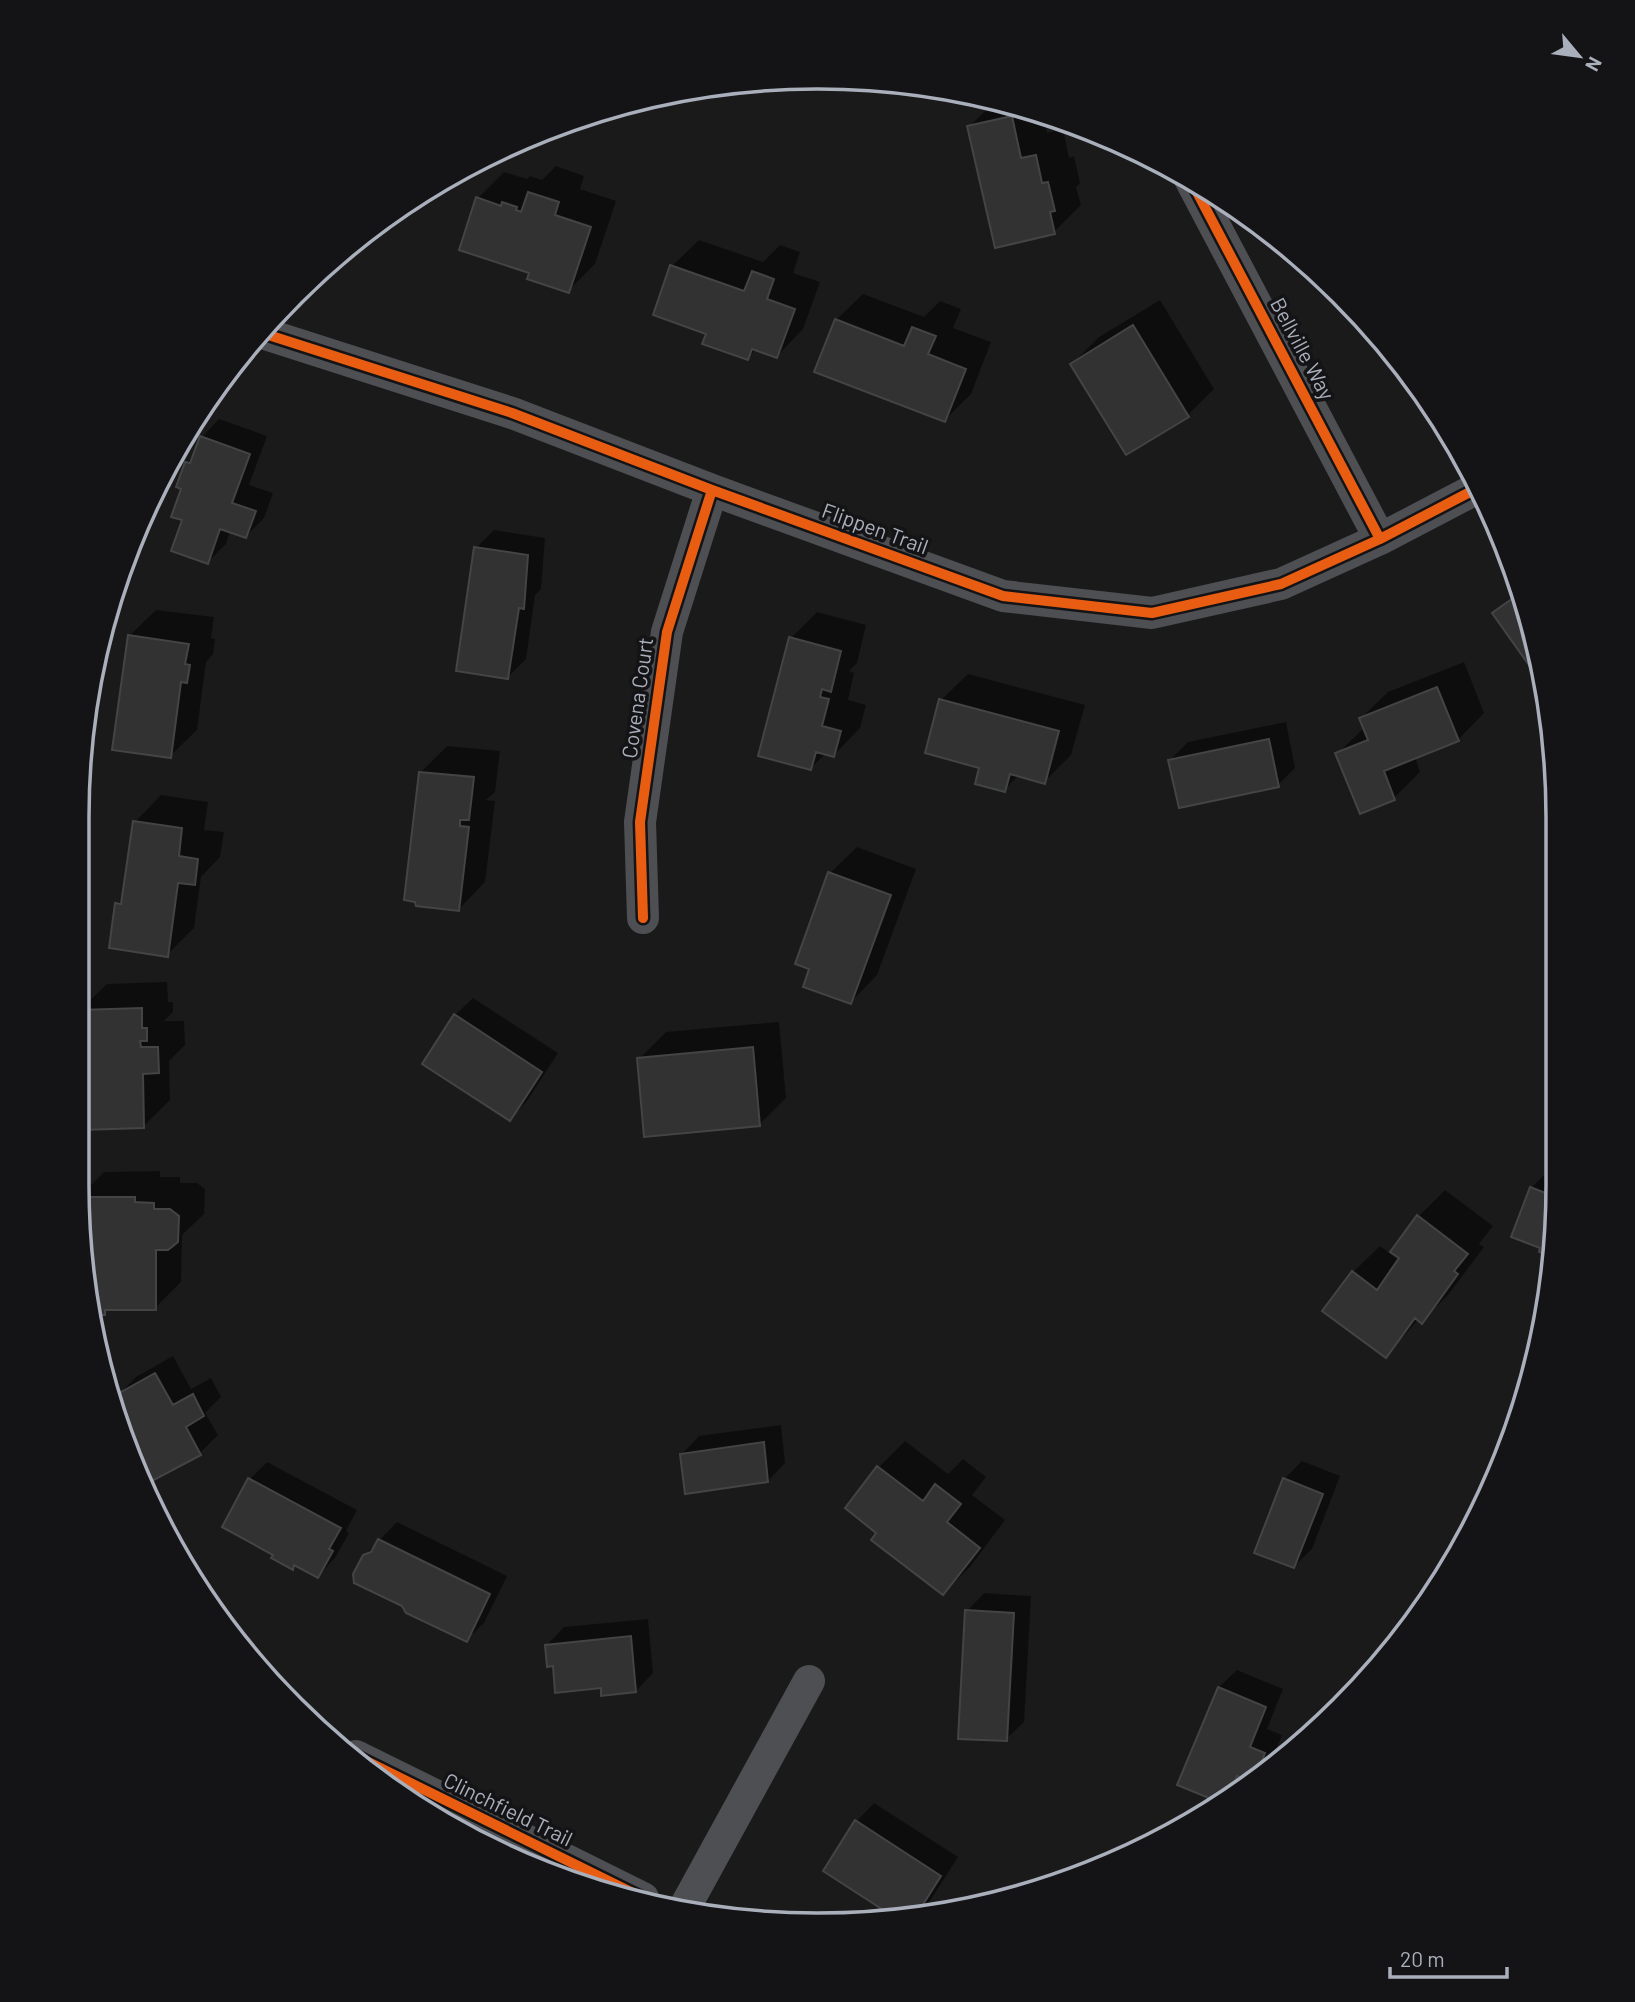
<svg xmlns="http://www.w3.org/2000/svg" width="1635" height="2002" viewBox="0 0 1635 2002" font-family="Barlow,sans-serif">
	<style>
		.shadow { fill: #0007 }
		.building { fill: #323232; stroke: #434446; stroke-width: 2 }
		.lines { fill: none; stroke-linecap: round; stroke-linejoin: round }
		.minor { stroke: #4e4f53; stroke-width: 32 }
		.cycleway-casing { stroke: #141416; stroke-width: 15 }
		.cycleway { stroke: #e95d12; stroke-width: 10 }
		.labels { text-anchor: middle; stroke-width: 7; stroke-linejoin: round; paint-order: stroke }
		.street-label { font-size: 21px; fill: #aaafbc; stroke: #141416 }
		.rim { fill: none; stroke: #aaafbc; stroke-width: 3.5 }
	</style>
	<rect width="100%" height="100%" fill="#1a1a1a"/>
	<!-- shadow -->
	<path class="shadow" d="M994,102L1043,113L1047,133L1063,129L1069,158L1074,156L1080,183L1076,187L1081,205L1054,232L969,127Z
		M556,166L584,176L580,189L616,201L595,264L568,291L531,272L478,198L504,172L527,179L530,176L542,180Z
		M699,240L763,262L780,245L800,252L793,273L820,282L803,329L777,356L757,349L747,358L708,333L672,266Z
		M863,294L924,317L940,301L961,309L953,328L991,342L971,394L945,420L836,320Z
		M1160,300L1214,389L1188,415L1072,364L1099,337Z
		M219,419L267,436L249,485L273,493L264,518L246,536L230,531L226,544L208,562L184,519L183,488L186,463L195,454L202,437Z
		M494,530L545,538L541,589L535,595L526,659L508,677L476,548Z
		M1519,589L1533,626L1495,613Z
		M156,610L214,617L211,638L215,639L213,654L206,662L197,730L170,756L129,636Z
		M817,612L866,625L857,663L849,671L854,673L848,700L866,705L860,728L834,755L826,753L811,768L791,638Z
		M1464,662L1484,713L1458,740L1415,757L1420,772L1394,798L1337,754L1365,727L1361,718L1388,692Z
		M968,674L1085,705L1071,755L1044,782L1019,775L1004,790L981,766L941,700Z
		M1286,722L1295,768L1278,785L1170,760L1188,742Z
		M447,746L500,751L495,792L486,800L495,801L485,882L459,909L417,900L420,773Z
		M161,795L208,802L204,830L224,832L220,857L201,877L194,928L167,955L117,904L124,897L135,822Z
		M857,847L916,869L877,975L851,1002L812,968L830,873Z
		M167,982L168,1002H173V1012L164,1021H184L185,1045L169,1061L170,1100L144,1126L80,1010L107,984Z
		M473,998L558,1053L527,1101L510,1119L455,1015Z
		M779,1022L786,1098L760,1124L639,1059L666,1032Z
		M1549,1170L1556,1173V1233L1553,1256L1541,1251L1531,1188Z
		M160,1171V1177H180V1183H197L205,1189L204,1214L182,1235L181,1282L155,1308H109L104,1313L95,1284H90L89,1241H84L79,1197L104,1172Z
		M1445,1190L1493,1226L1479,1244L1484,1247L1448,1295L1422,1321L1419,1319L1386,1355L1353,1272L1380,1246L1400,1261L1418,1217Z
		M173,1356L191,1389L211,1378L221,1397L205,1413L218,1435L200,1453L152,1479L116,1410L123,1403L118,1395L136,1377Z
		M781,1425L785,1463L768,1481L682,1454L699,1436Z
		M905,1441L948,1474L963,1459L986,1477L972,1495L1005,1520L970,1567L943,1593L879,1532L847,1508L879,1467Z
		M1302,1461L1340,1476L1312,1549L1294,1566L1284,1479Z
		M267,1462L357,1510L346,1531L349,1533L335,1558L318,1576L296,1564L292,1567L250,1479Z
		M397,1522L507,1576L484,1623L466,1640L364,1556Z
		M984,1593L1031,1596L1024,1722L1006,1739L967,1611Z
		M648,1619L653,1673L636,1691L602,1686L554,1664L547,1645L564,1627Z
		M1237,1670L1283,1689L1267,1729L1282,1735L1271,1763L1218,1800L1180,1784L1219,1687Z
		M874,1803L958,1857L926,1907L919,1914L894,1915L825,1870L857,1821Z"/>
	<!-- building -->
	<path class="building" d="M1012,116L1021,158L1036,155L1042,183L1048,182L1055,211L1050,212L1055,234L995,248L967,126Z
		M528,192L559,202L555,215L591,227L569,293L527,279L529,273L459,250L476,197L501,206L502,202L517,207L516,210L521,212Z
		M670,265L744,291L752,271L774,279L767,299L795,309L777,358L752,349L748,360L702,344L706,334L653,315Z
		M835,319L904,346L912,327L936,336L928,354L966,369L945,422L814,372Z
		M1133,325L1189,417L1126,455L1070,364Z
		M200,436L250,454L232,503L256,511L246,538L220,529L208,564L171,551L182,520L171,517L181,489L176,487L185,462L190,463Z
		M474,547L528,555L524,609L519,608L508,679L456,671Z
		M1520,593L1533,626L1539,662L1531,668L1492,613Z
		M128,635L189,644L185,664L190,665L187,683L181,682L171,758L112,750Z
		M789,637L841,651L831,692L822,689L820,697L829,699L822,726L841,731L834,757L816,752L811,770L758,756Z
		M1437,687L1459,741L1384,771L1395,800L1360,814L1335,753L1368,740L1359,718Z
		M939,699L1059,731L1045,784L1010,774L1005,792L975,784L979,768L925,753Z
		M1269,739L1279,787L1179,808L1168,760Z
		M419,772L474,777L469,820H460V826L469,827L459,911L416,906L415,902L404,900Z
		M133,821L182,828L179,856L198,859L195,885L178,883L168,957L109,948L115,903L121,904Z
		M828,872L891,895L851,1004L803,987L809,969L795,964Z
		M142,1008V1028H147V1041H140L141,1047H158L159,1073L143,1074L144,1128L81,1130L79,1010Z
		M454,1014L542,1072L510,1121L422,1064Z
		M753,1047L760,1126L644,1137L637,1058Z
		M1530,1187L1556,1197V1233L1552,1257L1539,1252L1540,1248L1511,1237Z
		M79,1197H135V1202L154,1203V1209H170L179,1216L178,1242L168,1250H156V1310H105V1315H94V1286H90L87,1243H85Z
		M1417,1215L1468,1254L1454,1271L1458,1274L1422,1324L1415,1318L1386,1358L1322,1311L1352,1271L1377,1290L1399,1258L1390,1252Z
		M155,1373L173,1405L193,1394L204,1416L186,1427L201,1455L152,1481L128,1438L116,1409L122,1406L116,1395Z
		M764,1442L768,1482L685,1494L680,1454Z
		M877,1466L923,1501L935,1484L961,1504L947,1522L980,1548L943,1595L871,1540L876,1533L845,1508Z
		M248,1478L341,1528L329,1549L333,1551L318,1578L294,1565L293,1570L271,1558L273,1555L222,1527Z
		M1283,1478L1323,1494L1294,1568L1254,1553Z
		M378,1539L490,1594L467,1642L406,1613L402,1606L354,1583L353,1574L363,1555L371,1552Z
		M965,1610L1014,1613L1007,1741L958,1739Z
		M631,1636L636,1692L601,1696V1688L555,1693L553,1666L547,1667L545,1645Z
		M1218,1687L1266,1707L1250,1747L1265,1753L1257,1774L1247,1780L1237,1776L1232,1791L1216,1801L1177,1785Z
		M855,1820L941,1876L917,1914L891,1915L823,1871Z"/>
	<g class="lines">
		<!-- minor -->
		<path class="minor" d="M1189,177L1380,539
			M259,332L512,413L712,490L1003,596L1152,613L1281,584L1380,539L1470,492L1478,485
			M643,918L640,822L667,632L712,490
			M356,1756L643,1898
			M685,1907L809,1681"/>
		<!-- cycleway casing -->
		<g class="cycleway-casing">
			<path id="cycleway" d="M1189,177L1380,539
				M259,332L512,413L712,490L1003,596L1152,613L1281,584L1380,539L1470,492L1478,485
				M643,918L640,822L667,632L712,490
				M356,1756L643,1898"/>
		</g>
		<!-- cycleway -->
		<use href="#cycleway" class="cycleway"/>
	</g>
	<g class="labels">
		<!-- street labels -->
		<g class="street-label">
			<text transform="translate(1302 349) rotate(62)" y="7">Bellville Way</text>
			<text transform="translate(875 529) rotate(20)" y="7">Flippen Trail</text>
			<text transform="translate(638 698) rotate(-82)" y="7">Covena Court</text>
			<text transform="translate(508 1810) rotate(26)" y="7">Clinchfield Trail</text>
		</g>
	</g>
	<!-- crop -->
	<path d="M0 0H1635V2002H0ZM817 89H818A728 728 0 0 1 1546 817V1185A728 728 0 0 1 818 1913H817A728 728 0 0 1 89 1185V817A728 728 0 0 1 817 89Z" fill="#141416" fill-rule="evenodd"/>
	<path class="rim" d="M817 89H818A728 728 0 0 1 1546 817V1185A728 728 0 0 1 818 1913H817A728 728 0 0 1 89 1185V817A728 728 0 0 1 817 89Z"/>
	<!-- north arrow -->
	<g transform="translate(1579 56) rotate(119)" stroke="#141416" stroke-width="5" paint-order="stroke">
	<path d="M0-5L12 26L0 18L-12 26Z" fill="#aaafbc"/>
	<text y="-10" font-size="19" font-weight="bold" text-anchor="middle" fill="#aaafbc">N</text>
	</g>
	<!-- scale -->
	<path d="M1390 1967v10h117v-10" fill="none" stroke="#aaafbc" stroke-width="3.5"/>
	<text x="1400" y="1967" font-size="21" fill="#aaafbc" stroke="#141416" stroke-width="5" paint-order="stroke">20 m</text>
</svg>
